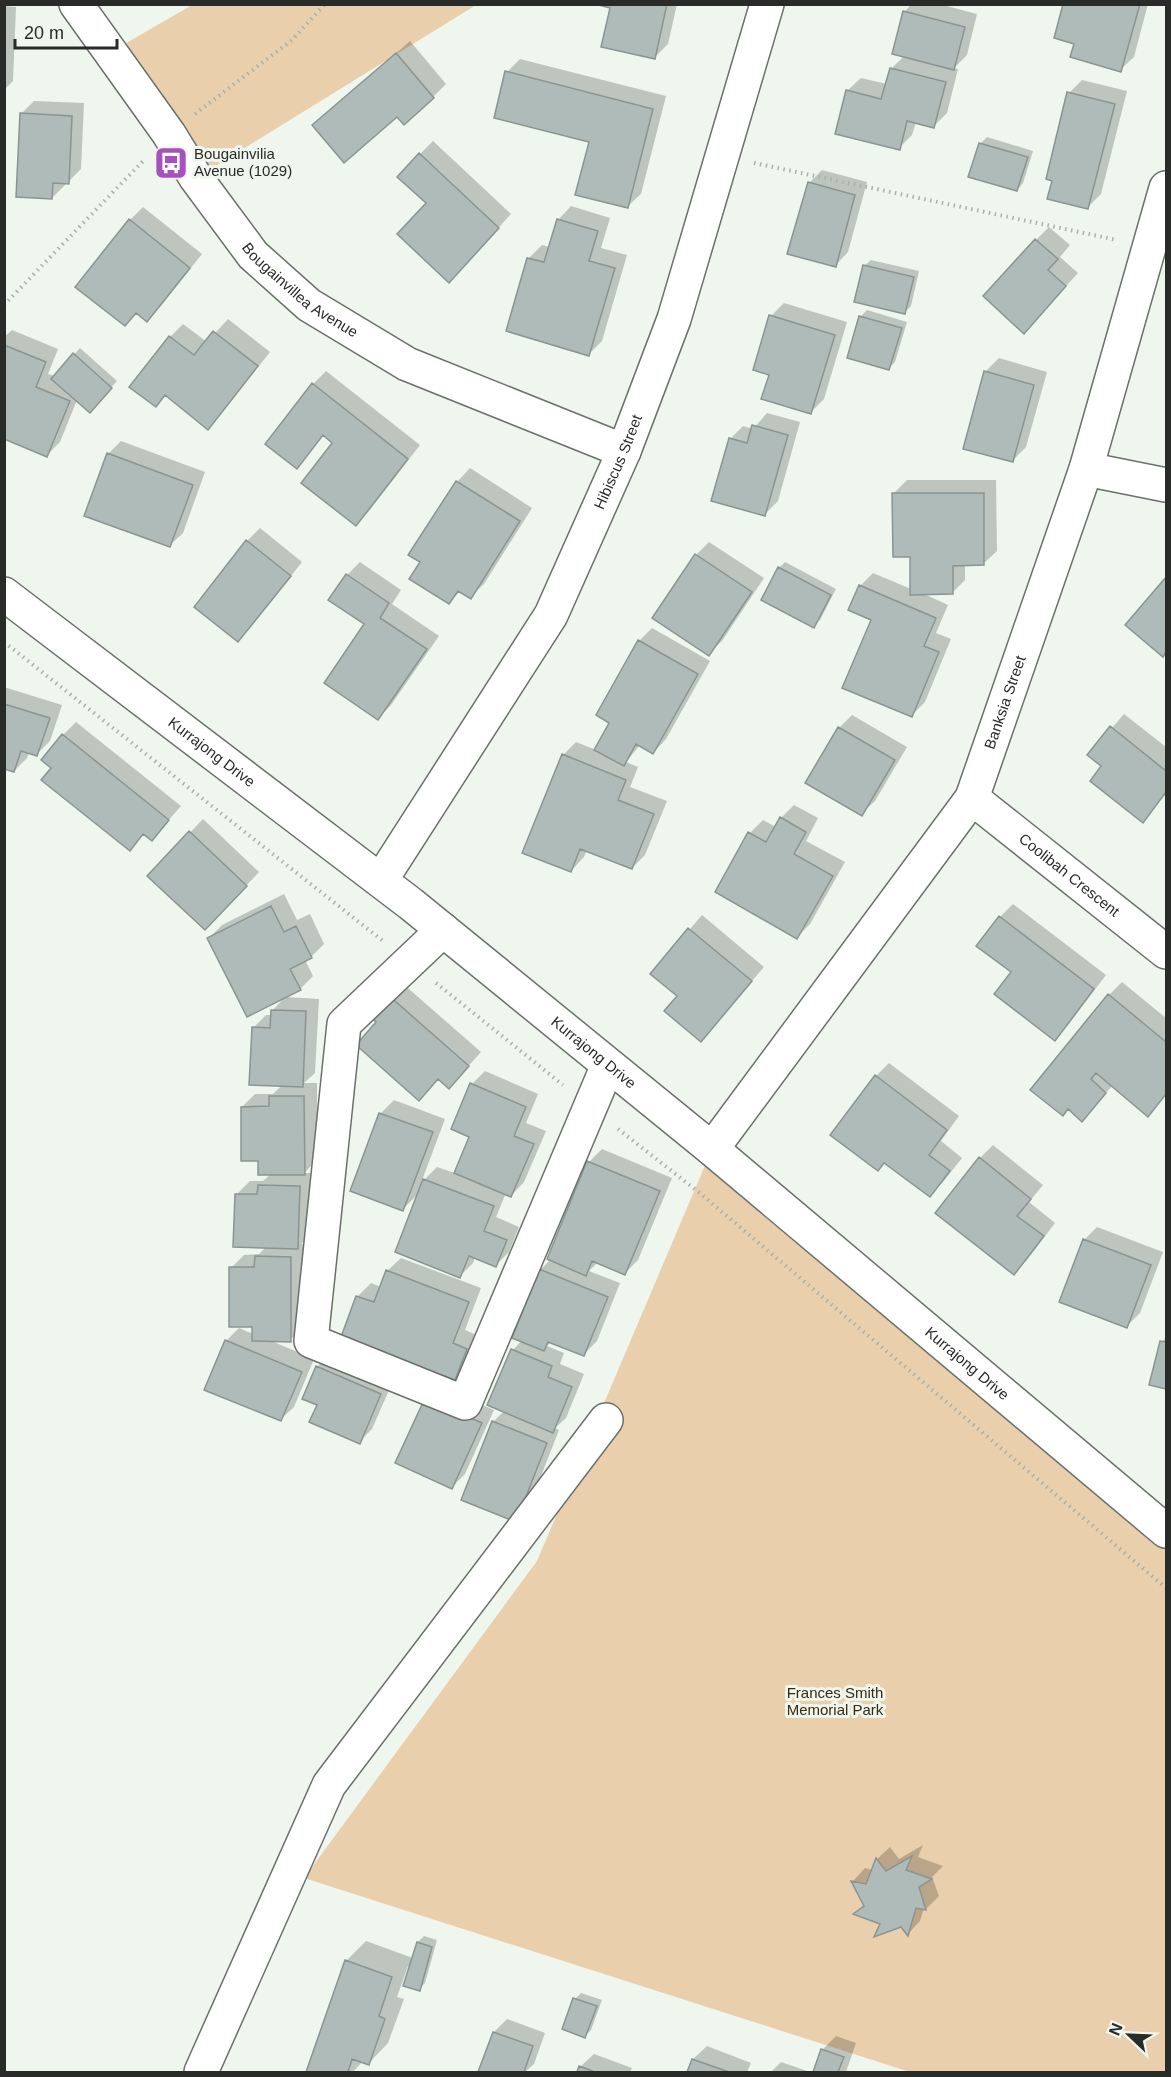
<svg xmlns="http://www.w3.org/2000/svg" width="1171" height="2077" viewBox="0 0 1171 2077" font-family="Arial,sans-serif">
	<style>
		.green { fill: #e9cfac }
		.shadow { fill: #0003 }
		.building { fill: #afbbb8; stroke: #8a9592; stroke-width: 1.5 }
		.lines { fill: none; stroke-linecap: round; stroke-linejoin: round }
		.minor-casing { stroke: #6a716a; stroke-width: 36 }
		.path { stroke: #aab0aa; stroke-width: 4; stroke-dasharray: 1.5 4.5; stroke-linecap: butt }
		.minor { stroke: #fff; stroke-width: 33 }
		.labels { text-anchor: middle; stroke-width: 6; stroke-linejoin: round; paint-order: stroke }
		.poi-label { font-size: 15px; fill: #282b28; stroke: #eef6ee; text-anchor: start }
		.street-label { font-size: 15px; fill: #282b28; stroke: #eef6ee }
		.park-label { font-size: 15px; fill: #3a290f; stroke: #eef6ee }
	</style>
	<rect width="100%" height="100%" fill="#eef6ee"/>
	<!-- green -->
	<path class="green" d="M192,5H476L196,178L109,53Z
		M712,1149L1166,1531V2072H910L304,1878L537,1561Z"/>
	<!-- shadow -->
	<path class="shadow" d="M601,4H677L668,44L655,57L611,6Z
		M912,4H939L977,14L967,55L954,68L958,69L947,113L934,126L916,122L912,135L899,148L847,91L861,78L887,84L891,69L904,56V12Z
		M1065,4H1148L1134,57L1120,70L1076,43Z
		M4,6L16,7L13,81L4,90Z
		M410,41L446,84L433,97L404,122L398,115L314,125Z
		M520,59L666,96L641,194L627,207L591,141L507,72Z
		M1082,80L1127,91L1101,194L1088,207L1069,93Z
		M34,101L84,103L81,169L68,182H65V185L52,198L21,114Z
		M987,137L1033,151L1023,183L1017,190L970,176L981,143Z
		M433,141L511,214L462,268L428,203L420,154Z
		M822,170L867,182L848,252L835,266L809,183Z
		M571,206L610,218L601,248L627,255L602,341L589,354L529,258L542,245L550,247L558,220Z
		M143,207L202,254L160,307L147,320L130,220Z
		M1049,227L1070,245L1060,257L1078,273L1037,318L1036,240Z
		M871,260L919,271L911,306L905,312L864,266Z
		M784,303L847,322L824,399L811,412L771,316Z
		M867,310L907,322L895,362L889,368L849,357L861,316Z
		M228,319L270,352L221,414L208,428L166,395L156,405L132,387L170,337L183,324L207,342Z
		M12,330L58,349L48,374L55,376L80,348L117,381L96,405L77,400L60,442L47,455L4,437V337Z
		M999,358L1047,372L1026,447L1013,460L985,372Z
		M326,371L420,445L369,511L356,524L335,443L324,435L297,467L313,384Z
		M767,413L800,422L778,501L765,514L730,439L743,426L753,429Z
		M121,441L205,472L183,533L169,546L108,454Z
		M470,468L532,508L484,584L470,597L460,591L449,603L422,562L411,555L457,482Z
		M907,480H996L997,551L983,564H965V580L952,593H922L948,605L936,633L951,639L925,702L912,715L860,586L873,573L911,589V556L894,493Z
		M260,528L302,562L251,627L238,640L247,541Z
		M709,542L764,578L722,641L708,654L654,617L696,555Z
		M360,562L401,590L392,604L439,636L391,705L378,718L366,624L330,600L347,575Z
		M785,562L836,589L820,620L813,626L779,568Z
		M1166,579V651L1163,654L1128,625Z
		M652,628L710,661L666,739L653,753L640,745L626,762L638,767L630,787L667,801L645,855L632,868L587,850L584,857L571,871L563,755L576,742L596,750L611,722L639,641Z
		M4,687L62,705L50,741L37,754L29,752L27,758L14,771L4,768Z
		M1124,714L1166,747V794L1142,821L1103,766L1089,755Z
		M852,715L907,747L875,801L861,814L839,728Z
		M76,722L181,806L152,839L145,833L130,849L53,767L63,735Z
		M794,805L818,818L806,841L845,862L810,924L797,937L717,892L750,833L763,820L776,827L781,818Z
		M203,819L259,872L218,915L149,876Z
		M284,894L297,920L310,914L324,944L311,957L305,960L313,976L300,989L209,938L222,925Z
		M1013,904L1106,975L1068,1025L1055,1039L1013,972L1000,917Z
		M702,915L764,967L701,1040L679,996L652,974Z
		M401,982L481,1052L462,1073L439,1078L419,1099L379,1021Z
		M1122,982L1166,1018V1095L1148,1115L1113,1085L1082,1120L1069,1108L1032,1089L1109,995Z
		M285,997L319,999L315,1073L304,1083H317V1160L304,1173H312L310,1235L301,1244H304L303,1327L290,1340H269L314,1359L294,1407L280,1420L226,1341L239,1328L253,1334V1326L231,1268L244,1255L259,1254L266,1247L237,1194L250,1181H263L271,1174L259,1159L242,1107L255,1094H273L282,1085L253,1028L266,1015H272V1011Z
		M889,1063L959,1116L941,1141L962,1158L943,1182L930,1195L876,1076Z
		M485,1071L538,1094L526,1123L546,1131L524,1182L511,1196L506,1193L496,1217L519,1227L509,1252L496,1265L475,1257L473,1263L460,1276L419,1193L403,1209L352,1190L381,1113L394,1100L445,1119L421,1183L437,1167L455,1173L471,1136L472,1084Z
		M993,1145L1043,1185L1029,1202L1055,1223L1027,1260L1014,1273L980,1158Z
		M602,1149L672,1178L638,1260L625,1273L598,1262L589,1271L620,1283L597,1341L584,1354L551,1342L547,1346L564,1353L560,1364L584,1374L566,1418L555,1428L559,1430L529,1507L516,1520L493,1422L504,1411L513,1350L522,1340L540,1270L551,1259L589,1162Z
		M1097,1227L1163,1252L1140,1313L1127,1326L1084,1240Z
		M401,1258L481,1288L465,1330L479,1336L468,1365L455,1379L343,1336L358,1296L371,1283L381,1287L387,1271Z
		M1166,1337V1388L1151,1383L1162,1342Z
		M330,1353L393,1381L372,1429L359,1442L319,1404L317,1367Z
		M439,1386L494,1410L465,1474L452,1487Z
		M923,1845L918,1857L943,1866L932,1877L939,1896L926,1909L924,1908L920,1921L908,1934L902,1925L882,1924L855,1914L865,1904L853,1881L865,1868L873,1870L877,1859L890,1847L899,1859Z
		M424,1936L437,1940L425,1983L419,1989L411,1967L408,1966L397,1997L404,1999L388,2043L369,2063L363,2061L353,2072L308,2071L346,1961L366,1941L413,1958L418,1942Z
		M581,1993L602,2000L591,2030L585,2036L575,1999Z
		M507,2019L545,2033L534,2064L525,2072H480L494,2032Z
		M836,2036L856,2043L846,2072H814L823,2049Z
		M707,2046L751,2063L747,2072H689L693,2059Z
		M594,2054L632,2068L630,2072H578L580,2067Z
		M781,2062L810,2072H771Z"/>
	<!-- building -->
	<path class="building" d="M667,4L655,59L601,47L610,8L595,4Z
		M1063,4H1140L1121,72L1070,57L1074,44L1054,38Z
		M903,11L965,27L954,70L892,54Z
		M396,53L434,98L404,125L397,117L344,163L312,125Z
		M890,68L946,82L934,128L907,121L900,150L835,134L846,90L881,99Z
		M505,71L653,109L628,208L575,195L589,142L494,118Z
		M1067,92L1115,104L1088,209L1047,199L1052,181L1046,179Z
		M20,113L72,116L69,184L53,183L52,199L16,197Z
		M979,143L1028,157L1017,191L968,177Z
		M419,153L499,228L449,283L397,234L426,203L397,177Z
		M808,182L855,195L836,267L787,254Z
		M129,219L190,268L147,322L136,313L125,326L75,287Z
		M557,219L598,231L589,261L615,268L589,356L506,331L527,258L544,262Z
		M1035,239L1058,259L1048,270L1066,286L1024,334L983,296Z
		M863,265L914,277L905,314L854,302Z
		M769,315L835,335L811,414L761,399L769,375L753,370Z
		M859,316L902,328L889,370L847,358Z
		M213,331L258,366L208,430L165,395L156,407L129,387L169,336L194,355Z
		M4,345L46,362L36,387L70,401L47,457L4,439Z
		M73,353L112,388L90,413L51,379Z
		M984,371L1034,385L1013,462L963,449Z
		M312,383L408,459L356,526L301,483L332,443L323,435L297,469L265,444Z
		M752,425L788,435L765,516L711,501L729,438L747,443Z
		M107,453L193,485L170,547L84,516Z
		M456,481L520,521L471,599L458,591L449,604L409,579L420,562L408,555Z
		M892,493H984V565L953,566V594L910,595V557H893Z
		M246,540L291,576L238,642L194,607Z
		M695,554L752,592L709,656L652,618Z
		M778,567L831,595L814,628L761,600Z
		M346,574L389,603L380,618L427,649L378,720L324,683L364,624L328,600Z
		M1166,577V652L1163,657L1125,625Z
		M859,585L936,618L924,646L939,652L912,717L842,688L871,620L848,610Z
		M638,640L698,674L653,754L636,744L624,766L594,750L609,723L596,715Z
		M4,704L50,718L37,756L21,751L14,772L4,769Z
		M1110,726L1166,771V792L1143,823L1090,781L1101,766L1087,755Z
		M838,727L895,760L862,816L805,783Z
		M62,734L169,820L152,841L143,834L130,851L41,780L51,768L41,760Z
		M562,754L626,780L618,800L654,814L632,869L580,849L571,872L522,853Z
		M780,817L806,832L794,854L833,876L797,939L715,892L748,832L766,842Z
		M189,831L247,886L205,930L147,876Z
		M271,906L284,932L296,926L312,958L290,969L301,990L247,1017L207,938Z
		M999,916L1094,989L1055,1041L994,994L1011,972L976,946Z
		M688,928L752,981L701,1042L664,1011L677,996L650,974Z
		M387,994L469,1066L449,1089L438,1079L419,1101L356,1045L376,1022L369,1015Z
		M1108,994L1166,1042V1094L1148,1117L1096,1073L1091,1079L1106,1093L1082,1122L1068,1109L1063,1116L1030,1090Z
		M271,1010L306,1011L303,1087L249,1085L252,1027L270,1028Z
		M875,1075L947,1130L929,1155L950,1171L930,1197L884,1163L878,1171L830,1135Z
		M470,1083L526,1107L514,1136L534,1144L511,1197L454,1173L469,1137L451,1129Z
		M269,1096H304L305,1175H258V1161H241V1107L269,1106Z
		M379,1113L433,1132L403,1211L350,1191Z
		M979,1157L1031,1199L1017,1216L1044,1236L1014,1275L935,1213Z
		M587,1161L660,1191L625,1275L592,1261L586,1276L547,1259Z
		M423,1179L494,1206L484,1231L507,1240L496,1267L469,1256L460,1278L395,1252Z
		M258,1185L300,1186L298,1249L233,1247L235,1194H257Z
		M1083,1239L1151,1265L1127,1328L1059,1302Z
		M255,1256L291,1257V1342L252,1341V1327H229V1267H254Z
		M539,1269L608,1297L584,1356L548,1342L544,1351L512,1338Z
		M386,1270L469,1302L453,1343L467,1349L455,1380L341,1337L356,1296L374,1302Z
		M225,1340L302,1372L281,1421L204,1390Z
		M1160,1341L1166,1342V1389L1149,1385Z
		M511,1349L552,1366L548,1377L572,1387L553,1433L487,1405Z
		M316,1366L381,1394L360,1444L309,1422L317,1405L302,1399Z
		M425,1398L482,1423L452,1489L395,1463Z
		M492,1421L547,1443L516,1522L461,1500Z
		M912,1856L906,1870L932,1879L919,1887L926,1910L916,1908L908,1936L901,1927L874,1937L880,1924L853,1914L864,1906L851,1881L866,1884L876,1858L886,1871Z
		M417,1942L432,1947L420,1991L403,1986Z
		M345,1960L392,1977L379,2016L385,2019L369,2065L352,2059L348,2072H306Z
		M573,1998L597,2006L585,2038L562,2029Z
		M493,2032L533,2046L524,2072H478Z
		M821,2049L844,2057L838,2072H813Z
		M692,2059L729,2072H687Z
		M579,2066L595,2072H577Z"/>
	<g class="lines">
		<!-- minor casing -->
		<g class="minor-casing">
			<g id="minor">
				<path id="s1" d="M76,4L169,134L196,178L253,255L309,305L407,364L624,451"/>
				<path d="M1086,469L1166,485"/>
				<path id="s2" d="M4,594L411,904L712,1149L1166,1531"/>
				<path id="s3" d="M972,798L1166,952"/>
				<path id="s4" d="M381,880L551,615L624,451L674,319L767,4"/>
				<path d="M443,930L344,1024L311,1341L465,1403L608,1065"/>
				<path id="s5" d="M712,1149L972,798L1086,469L1166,188"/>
				<path d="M201,2072L329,1785L606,1420"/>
			</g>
		</g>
		<!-- path -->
		<path class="path" d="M195,114L292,40L325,4
			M754,163L1117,240
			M4,305L145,159
			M4,642L383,941
			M436,983L563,1085
			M618,1129L701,1194L1166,1588"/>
		<!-- minor -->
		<use href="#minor" class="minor"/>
	</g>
	<!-- icons -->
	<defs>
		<g id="bus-square" transform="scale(1.725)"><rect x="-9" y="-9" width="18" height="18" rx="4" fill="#a850bd" stroke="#eef6ee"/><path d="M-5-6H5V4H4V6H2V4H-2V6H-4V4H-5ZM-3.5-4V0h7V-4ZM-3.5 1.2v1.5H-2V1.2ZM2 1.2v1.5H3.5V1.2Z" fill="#fff"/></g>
	</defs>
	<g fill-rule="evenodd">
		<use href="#bus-square" x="171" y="163"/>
	</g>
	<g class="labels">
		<!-- poi labels -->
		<g class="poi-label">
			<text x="194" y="159">Bougainvilia<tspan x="194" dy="17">Avenue (1029)</tspan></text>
		</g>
		<!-- street labels -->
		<g class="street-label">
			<text dy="5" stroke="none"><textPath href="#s1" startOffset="366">Bougainvillea Avenue</textPath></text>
			<text dy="5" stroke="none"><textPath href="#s4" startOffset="482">Hibiscus Street</textPath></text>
			<text dy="5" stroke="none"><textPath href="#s5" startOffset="538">Banksia Street</textPath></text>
			<text dy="5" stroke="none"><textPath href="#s2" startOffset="261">Kurrajong Drive</textPath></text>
			<text dy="5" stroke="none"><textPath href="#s3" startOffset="124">Coolibah Crescent</textPath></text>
			<text dy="5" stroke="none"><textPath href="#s2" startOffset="747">Kurrajong Drive</textPath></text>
			<text dy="5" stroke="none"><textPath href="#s2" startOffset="1233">Kurrajong Drive</textPath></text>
		</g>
		<!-- park labels -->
		<g class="park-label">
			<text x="835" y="1698">Frances Smith<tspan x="835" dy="17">Memorial Park</tspan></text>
		</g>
	</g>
	<!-- border -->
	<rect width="1171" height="2077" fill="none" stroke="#282b28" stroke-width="12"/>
	<!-- north arrow -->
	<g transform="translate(1129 2035) rotate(293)" stroke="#eef6ee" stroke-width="4.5" paint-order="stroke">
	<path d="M0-4.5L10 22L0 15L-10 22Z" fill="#282b28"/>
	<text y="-9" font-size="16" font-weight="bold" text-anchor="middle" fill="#282b28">N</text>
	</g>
	<!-- scale -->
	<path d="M15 39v9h102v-9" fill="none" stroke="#282b28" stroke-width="3"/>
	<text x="24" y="39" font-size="18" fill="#282b28" stroke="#eef6ee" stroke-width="4.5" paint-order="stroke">20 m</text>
</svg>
